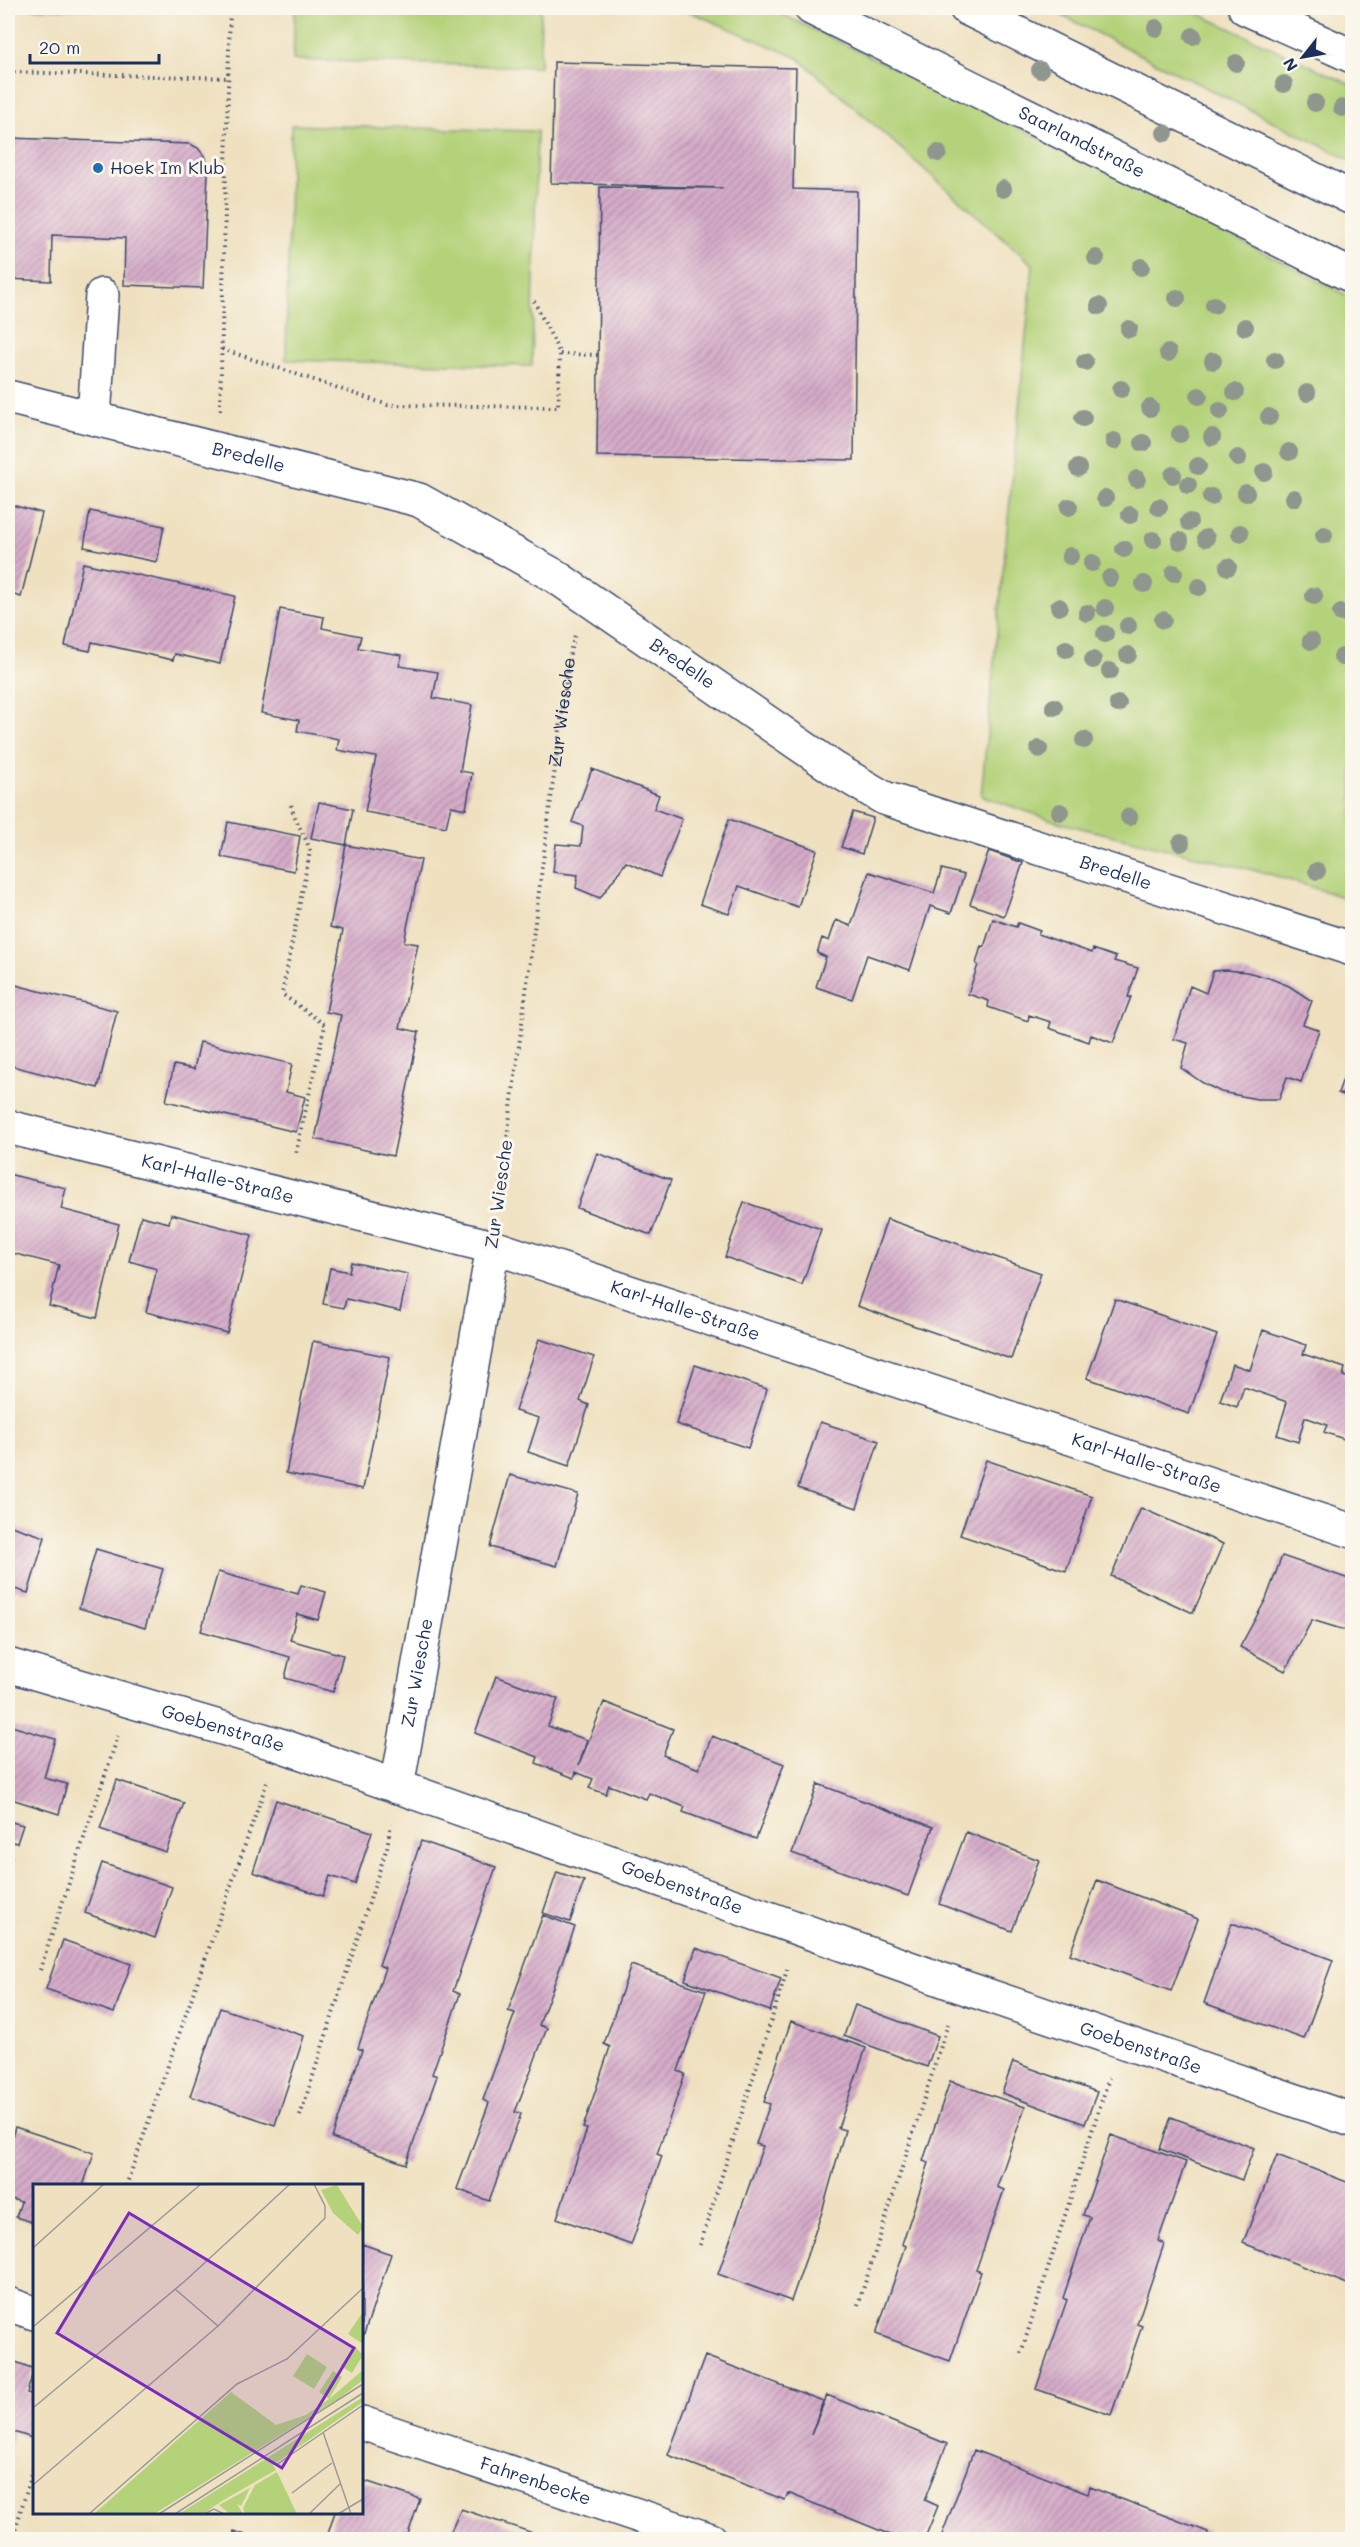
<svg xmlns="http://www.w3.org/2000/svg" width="1360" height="2547" viewBox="0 0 1360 2547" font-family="Mali,sans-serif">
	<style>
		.grass { fill: #b4d279; stroke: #68806c; stroke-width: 1.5 }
		.building { fill: url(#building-hatch) }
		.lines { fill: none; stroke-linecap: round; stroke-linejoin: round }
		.minor-casing { stroke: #3b4a6d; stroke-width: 36 }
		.highway-casing { stroke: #3b4a6d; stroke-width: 36 }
		.path { stroke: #3b4a6d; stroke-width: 4; stroke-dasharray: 1.5 4.5; stroke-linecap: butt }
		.minor { stroke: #fff; stroke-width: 33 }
		.highway { stroke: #fff; stroke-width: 33 }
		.tree { fill: #8f968e }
		.poi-dot { fill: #1f6fb2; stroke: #fbf7ec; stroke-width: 2 }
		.labels { text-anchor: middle; stroke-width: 6; stroke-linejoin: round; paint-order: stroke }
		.street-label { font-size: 18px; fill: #1b2f5e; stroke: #fbf7ec }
		.poi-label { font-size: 18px; fill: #1b2f5e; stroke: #fbf7ec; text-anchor: start }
		.inset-road { fill: none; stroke: #9a9a99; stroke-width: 1.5 }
		.view { fill: #7b2cbf; fill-opacity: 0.15; stroke: #7b2cbf; stroke-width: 3 }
		.inset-edge { fill: none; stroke: #1b2f5e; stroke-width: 3 }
	</style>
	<defs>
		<pattern id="building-hatch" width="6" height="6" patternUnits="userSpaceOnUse" patternTransform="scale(1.5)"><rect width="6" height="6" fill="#d6acc9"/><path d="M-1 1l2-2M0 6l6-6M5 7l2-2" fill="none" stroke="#ad8ca6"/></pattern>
	</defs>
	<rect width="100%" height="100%" fill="#fbf7ec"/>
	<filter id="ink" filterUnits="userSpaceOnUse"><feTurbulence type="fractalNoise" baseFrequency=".0167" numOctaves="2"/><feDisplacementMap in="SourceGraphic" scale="12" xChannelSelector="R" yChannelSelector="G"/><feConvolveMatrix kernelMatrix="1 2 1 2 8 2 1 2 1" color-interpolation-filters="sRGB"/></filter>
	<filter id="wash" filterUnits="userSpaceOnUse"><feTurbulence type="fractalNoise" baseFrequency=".008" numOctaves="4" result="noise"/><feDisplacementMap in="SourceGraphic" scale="24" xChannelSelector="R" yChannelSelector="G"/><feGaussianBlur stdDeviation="1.35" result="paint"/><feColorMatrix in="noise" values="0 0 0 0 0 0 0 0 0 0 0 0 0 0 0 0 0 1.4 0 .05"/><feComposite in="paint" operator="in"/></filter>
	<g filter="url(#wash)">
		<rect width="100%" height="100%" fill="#efe1c0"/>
		<!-- grass -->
		<path class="grass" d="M8,8H213V11Z
			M295,8H541L540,67L293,60Z
			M681,8H769L1077,156L1352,298V900L1273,875L1061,823L981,796L1033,265L798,58Z
			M1047,8H1186L1352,85V161Z
			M291,125L537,131L532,366L286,360Z"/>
		<g id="blocks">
			<!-- building -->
			<path class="building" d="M554,62L796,68L793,189L857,191L854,460L597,456L600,187L723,188L551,183Z
				M8,138L190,144L198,148L206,158L208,172L203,288L124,285L125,238L52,235L51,281L8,279Z
				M8,504L42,513L21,597L8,593Z
				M90,511L164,526L157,562L84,547Z
				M83,563L235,596L220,664L175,654L173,660L92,642L90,651L65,646Z
				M280,609L324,617L322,628L361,636L358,648L402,655L399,666L438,672L433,698L472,705L460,771L472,773L466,809L451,806L446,827L365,812L376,757L337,750L339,739L297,731L299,720L261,713Z
				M592,769L659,795L654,809L682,819L660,877L626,862L600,898L576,888L578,875L553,872L556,844L581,846L583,826L572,822Z
				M319,802L353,809L346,845L311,838Z
				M853,812L873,818L862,854L841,847Z
				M729,819L817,850L798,907L739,886L729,914L700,904Z
				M228,822L300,836L294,871L221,857Z
				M346,845L421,860L404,942L418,944L400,1028L419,1032L393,1156L315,1139L341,1015L326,1012L343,930L330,927Z
				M989,851L1023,863L1004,916L970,904Z
				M942,869L964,875L951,913L930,906L910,970L867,955L852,999L816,987L826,957L817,953L822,938L829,941L836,920L851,926L869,872L934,893Z
				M993,919L1016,927L1018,923L1040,931L1038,934L1092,953L1093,949L1116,957L1114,961L1138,968L1128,997H1131L1113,1043L1091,1035L1089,1042L1049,1028L1051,1022L1029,1015L1028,1021L988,1007L989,1001L968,994L978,965L976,964L981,946L984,947Z
				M8,959L12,960L8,975Z
				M1226,970L1247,972L1269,978L1289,986L1312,1001L1303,1024L1319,1030L1301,1082L1287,1077L1279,1099H1257L1221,1092L1203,1083L1181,1068L1188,1043L1174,1039L1190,986L1206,993L1213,971Z
				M8,983L117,1011L98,1088L8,1065Z
				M200,1042L292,1064L286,1092L305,1097L296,1132L166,1101L174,1065L194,1069Z
				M1352,1053V1098L1338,1093Z
				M597,1153L671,1180L651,1235L577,1208Z
				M8,1174L66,1188L61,1209L119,1224L97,1318L49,1306L59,1265L8,1252Z
				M744,1202L821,1229L802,1285L725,1257Z
				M171,1214L252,1235L227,1333L146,1312L157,1269L129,1261L141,1216L169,1223Z
				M887,1219L1041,1273L1011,1359L857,1306Z
				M351,1262L408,1274L400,1311L346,1299L344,1308L323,1304L330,1268L349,1272Z
				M1115,1299L1217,1335L1189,1414L1087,1378Z
				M1263,1330L1306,1345L1303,1354L1345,1368L1343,1376L1352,1379V1442L1324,1432L1327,1425L1305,1417L1298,1442L1277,1435L1287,1402L1244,1387L1237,1407L1220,1401L1232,1364L1250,1370Z
				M539,1339L594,1357L580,1401L589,1405L569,1466L528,1452L539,1418L515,1411Z
				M313,1341L390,1357L363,1489L286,1473Z
				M695,1365L767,1389L748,1448L676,1424Z
				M820,1422L879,1441L857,1508L798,1488Z
				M986,1460L1092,1496L1066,1571L960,1535Z
				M510,1475L578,1494L557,1566L490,1547Z
				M1141,1508L1223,1544L1193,1613L1111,1576Z
				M8,1525L45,1537L28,1593L8,1587Z
				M96,1549L163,1569L145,1628L79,1608Z
				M1282,1556L1352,1580V1618L1348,1631L1312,1620L1285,1671L1240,1647L1266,1599Z
				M218,1572L298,1594L301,1585L326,1592L318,1620L297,1614L290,1640L343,1655L333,1692L285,1678L290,1657L201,1631Z
				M496,1676L558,1699L548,1726L587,1740L579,1765L604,1702L673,1729L663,1755L699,1769L712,1736L784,1764L756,1839L683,1812L685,1807L649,1793L646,1799L609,1785L606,1794L589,1788L593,1779L576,1772L574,1778L536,1763L538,1757L475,1733Z
				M8,1725L55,1739L44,1778L67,1784L59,1814L8,1798Z
				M117,1780L184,1803L166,1852L100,1829Z
				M818,1784L933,1827L908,1896L792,1853Z
				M276,1800L372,1832L355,1884L330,1876L323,1896L253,1872Z
				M8,1821L23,1825L17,1843L8,1841Z
				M966,1832L1039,1860L1012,1931L939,1904Z
				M421,1841L496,1867L453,1991L460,1994L432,2074L437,2076L406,2164L332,2138L362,2050L358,2048L385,1968L379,1965Z
				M8,1855L12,1857L8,1870Z
				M102,1863L172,1887L155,1938L85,1913Z
				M557,1872L584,1881L570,1922L543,1913Z
				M1097,1880L1198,1919L1171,1991L1070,1954Z
				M543,1915L575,1927L539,2025L547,2028L515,2112L521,2114L489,2201L457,2189L489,2103L483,2100L515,2013L508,2011Z
				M1232,1923L1333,1960L1304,2039L1204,2003Z
				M63,1940L131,1964L114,2013L46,1989Z
				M696,1948L781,1978L770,2011L685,1980Z
				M631,1965L706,1991L678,2071L685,2074L657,2154L662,2156L631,2245L557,2218L587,2129L583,2128L610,2047L604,2044Z
				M855,2005L938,2036L927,2067L844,2036Z
				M220,2008L304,2036L275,2125L190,2096Z
				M791,2021L866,2048L838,2128L845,2130L822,2212L791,2301L718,2274L763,2146L756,2144L770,2104L764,2102Z
				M1013,2062L1097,2092L1085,2124L1002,2093Z
				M950,2081L1025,2107L997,2187L1004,2190L976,2270L981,2272L950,2361L876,2334L906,2246L902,2244L929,2163L923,2161Z
				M1171,2117L1254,2148L1242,2180L1160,2149Z
				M15,2127L94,2153L83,2186H34V2223L16,2217L21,2202L8,2198V2150Z
				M1111,2135L1186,2162L1158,2241L1164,2244L1137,2324L1142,2326L1111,2415L1036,2389L1067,2300L1063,2298L1090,2217L1083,2215Z
				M1277,2155L1352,2184V2286L1243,2243Z
				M362,2244L391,2254L362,2340Z
				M705,2356L823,2401L811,2435L827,2395L947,2444L925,2500L938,2506L924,2540L911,2535L909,2540H903L788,2493L785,2500L668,2455Z
				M8,2359L34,2369L27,2393L34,2395V2430L32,2438L14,2432L8,2449Z
				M974,2450L1088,2494L1090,2487L1208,2532L1206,2540H940Z
				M362,2480L420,2499L406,2540H326L335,2512H362Z
				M461,2509L551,2539V2540H447Z
				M234,2531L258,2539V2540H232Z"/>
		</g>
	</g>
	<g filter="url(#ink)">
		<use href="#blocks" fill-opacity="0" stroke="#3b4a6d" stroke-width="1.5"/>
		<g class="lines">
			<!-- minor casing -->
			<g class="minor-casing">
				<g id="minor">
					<path d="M1245,8L1352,56"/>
					<path id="s2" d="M8,397L419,500L555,576L835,769L884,798L1352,949"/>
					<path d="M94,418L102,295"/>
					<path id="s3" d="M8,1127L493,1247L1352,1531"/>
					<path id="s4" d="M8,1665L280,1745L960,1986L1352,2120"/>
					<path id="s5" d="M397,1787L493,1247"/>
					<path d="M8,2304L34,2313"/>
					<path id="s6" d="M362,2423L711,2540"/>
				</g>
			</g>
			<!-- highway casing -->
			<g class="highway-casing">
				<g id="highway">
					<path id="s7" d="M811,8L1352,276"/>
					<path d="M966,8L1352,198"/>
				</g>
			</g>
			<!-- path -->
			<g class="path">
				<path d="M8,72L229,78"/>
				<path d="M222,349L388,405L558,407L560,354L534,301"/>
				<path d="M560,354L598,355"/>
				<path d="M220,410L230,8"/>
				<path d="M291,805C295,822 305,834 310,851L282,994L325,1025L295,1157"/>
				<path id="s1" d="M498,1208L570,652L575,635"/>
				<path d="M40,1970L118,1736"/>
				<path d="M300,2116L387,1847L391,1824"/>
				<path d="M126,2186L267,1782"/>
				<path d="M700,2245L788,1967"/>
				<path d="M858,2305L948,2024"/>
				<path d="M1021,2353L1109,2078"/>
				<path d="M12,2540L34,2467"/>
			</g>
			<!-- minor -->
			<use href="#minor" class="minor"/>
			<!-- highway -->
			<use href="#highway" class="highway"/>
		</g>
		<!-- trees -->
		<g class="tree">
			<circle cx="1156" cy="28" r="9"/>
			<circle cx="1193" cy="36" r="9"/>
			<circle cx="1236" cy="63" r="9"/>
			<circle cx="1040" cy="70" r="9"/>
			<circle cx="1284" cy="84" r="9"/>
			<circle cx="1315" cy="103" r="9"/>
			<circle cx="1342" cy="108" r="9"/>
			<circle cx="1165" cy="133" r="9"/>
			<circle cx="938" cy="153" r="9"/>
			<circle cx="1003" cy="189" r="9"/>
			<circle cx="1096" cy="258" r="9"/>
			<circle cx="1141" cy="267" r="9"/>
			<circle cx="1177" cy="298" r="9"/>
			<circle cx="1214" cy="305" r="9"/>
			<circle cx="1099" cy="306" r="9"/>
			<circle cx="1245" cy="327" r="9"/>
			<circle cx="1129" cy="329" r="9"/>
			<circle cx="1168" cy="353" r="9"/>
			<circle cx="1275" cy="360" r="9"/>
			<circle cx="1213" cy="361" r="9"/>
			<circle cx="1085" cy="362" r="9"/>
			<circle cx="1121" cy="389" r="9"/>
			<circle cx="1235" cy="392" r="9"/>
			<circle cx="1307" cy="393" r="9"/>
			<circle cx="1199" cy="396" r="9"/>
			<circle cx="1150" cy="408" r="9"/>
			<circle cx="1220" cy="411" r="9"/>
			<circle cx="1269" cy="417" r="9"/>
			<circle cx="1083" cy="418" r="9"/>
			<circle cx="1180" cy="434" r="9"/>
			<circle cx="1212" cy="437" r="9"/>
			<circle cx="1114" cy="441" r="9"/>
			<circle cx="1143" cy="443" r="9"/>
			<circle cx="1289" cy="452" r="9"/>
			<circle cx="1238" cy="458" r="9"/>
			<circle cx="1198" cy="466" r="9"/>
			<circle cx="1078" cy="468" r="9"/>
			<circle cx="1264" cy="472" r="9"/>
			<circle cx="1173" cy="475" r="9"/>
			<circle cx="1137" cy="479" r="9"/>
			<circle cx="1188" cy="485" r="9"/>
			<circle cx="1246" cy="493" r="9"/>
			<circle cx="1211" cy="497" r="9"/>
			<circle cx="1105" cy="498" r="9"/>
			<circle cx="1294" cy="498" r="9"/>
			<circle cx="1069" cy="507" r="9"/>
			<circle cx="1159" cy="507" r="9"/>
			<circle cx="1130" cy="515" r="9"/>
			<circle cx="1189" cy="522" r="9"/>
			<circle cx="1240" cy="533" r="9"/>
			<circle cx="1324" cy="535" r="9"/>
			<circle cx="1206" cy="538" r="9"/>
			<circle cx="1153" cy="540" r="9"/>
			<circle cx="1180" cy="541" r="9"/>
			<circle cx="1124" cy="549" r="9"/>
			<circle cx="1070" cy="556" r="9"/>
			<circle cx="1092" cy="563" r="9"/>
			<circle cx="1228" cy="567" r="9"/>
			<circle cx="1174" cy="573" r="9"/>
			<circle cx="1110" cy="578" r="9"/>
			<circle cx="1144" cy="584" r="9"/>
			<circle cx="1199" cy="587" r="9"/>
			<circle cx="1314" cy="596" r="9"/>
			<circle cx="1059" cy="607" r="9"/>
			<circle cx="1105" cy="608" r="9"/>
			<circle cx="1087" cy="613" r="9"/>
			<circle cx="1341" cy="613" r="9"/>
			<circle cx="1163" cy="620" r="9"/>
			<circle cx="1128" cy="626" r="9"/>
			<circle cx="1105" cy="634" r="9"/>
			<circle cx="1311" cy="641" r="9"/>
			<circle cx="1066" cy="649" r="9"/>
			<circle cx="1128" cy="655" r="9"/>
			<circle cx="1342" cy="657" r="9"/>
			<circle cx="1093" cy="660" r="9"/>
			<circle cx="1110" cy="671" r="9"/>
			<circle cx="1118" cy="704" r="9"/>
			<circle cx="1054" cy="707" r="9"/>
			<circle cx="1084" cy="740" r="9"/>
			<circle cx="1039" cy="749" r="9"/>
			<circle cx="1060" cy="812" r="9"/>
			<circle cx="1129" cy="817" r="9"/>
			<circle cx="1181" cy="843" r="9"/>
			<circle cx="1317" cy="871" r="9"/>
		</g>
	</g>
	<!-- markers -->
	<circle class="poi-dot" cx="98" cy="168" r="6"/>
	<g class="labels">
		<!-- street labels -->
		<g class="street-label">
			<text dy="6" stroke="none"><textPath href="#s7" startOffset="302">Saarlandstraße</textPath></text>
			<text dy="6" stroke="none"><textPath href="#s2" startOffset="248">Bredelle</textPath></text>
			<text dy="6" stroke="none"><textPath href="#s2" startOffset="734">Bredelle</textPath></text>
			<text dy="6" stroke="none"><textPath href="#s1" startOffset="500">Zur Wiesche</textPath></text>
			<text dy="6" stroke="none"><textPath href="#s2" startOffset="1220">Bredelle</textPath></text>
			<text dy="6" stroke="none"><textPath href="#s3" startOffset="216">Karl-Halle-Straße</textPath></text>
			<text transform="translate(499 1194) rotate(-82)" y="6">Zur Wiesche</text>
			<text dy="6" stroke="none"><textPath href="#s3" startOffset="702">Karl-Halle-Straße</textPath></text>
			<text dy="6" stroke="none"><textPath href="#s3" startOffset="1188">Karl-Halle-Straße</textPath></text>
			<text dy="6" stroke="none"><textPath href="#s5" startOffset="116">Zur Wiesche</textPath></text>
			<text dy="6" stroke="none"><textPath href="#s4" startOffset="224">Goebenstraße</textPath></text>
			<text dy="6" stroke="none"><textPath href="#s4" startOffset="710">Goebenstraße</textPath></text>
			<text dy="6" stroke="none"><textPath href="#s4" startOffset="1196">Goebenstraße</textPath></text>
			<text dy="6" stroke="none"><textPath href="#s6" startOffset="183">Fahrenbecke</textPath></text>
		</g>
		<!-- poi labels -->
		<g class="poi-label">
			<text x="110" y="174">Hoek Im Klub</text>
		</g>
	</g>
	<!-- overview -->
	<g transform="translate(33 2184)">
		<rect width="330" height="330" fill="#efe1c0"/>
		<path d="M304,1L330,43L325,51L300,29L288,6ZM329,129L330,130V160L315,150ZM321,162L330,171L319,189L308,182ZM274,170L294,183L281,205L260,192ZM330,186V196L308,213L121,330H61L198,208L243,241L273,231L296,215L286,208L300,187L309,193L296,215ZM330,213V218L170,330H146Z" fill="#b4d279"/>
		<path d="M239,280L243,286L180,322V321ZM244,288L264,330H212L210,324L222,301ZM217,304L208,322L204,320L210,330H197L186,321Z" fill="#b4d279"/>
		<path class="inset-road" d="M0,64L71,0M142,105L185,142M0,143L168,0M0,224L152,97L257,0M290,248L318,330M243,281L330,221M0,301L185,142L292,34V22L281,0M259,309L299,279M56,330L204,200L254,175L330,104M126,330L330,200M142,330L330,209M171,330L181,325L191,330M276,330L307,300M305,330L330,315"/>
		<path class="view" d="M96,29L321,164L249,284L24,149Z"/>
		<rect width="330" height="330" class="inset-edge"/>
	</g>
	<!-- margin -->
	<rect width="1360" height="2547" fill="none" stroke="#fbf7ec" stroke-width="30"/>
	<!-- north arrow -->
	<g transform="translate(1303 57) rotate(239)" stroke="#fbf7ec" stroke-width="4.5" paint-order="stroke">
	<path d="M0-4.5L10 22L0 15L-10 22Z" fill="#1b2f5e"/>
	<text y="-9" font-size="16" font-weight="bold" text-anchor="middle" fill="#1b2f5e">N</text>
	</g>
	<!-- scale -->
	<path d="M30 54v9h129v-9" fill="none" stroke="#1b2f5e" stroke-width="3"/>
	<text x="39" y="54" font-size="18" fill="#1b2f5e" stroke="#fbf7ec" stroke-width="4.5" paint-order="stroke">20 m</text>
</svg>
